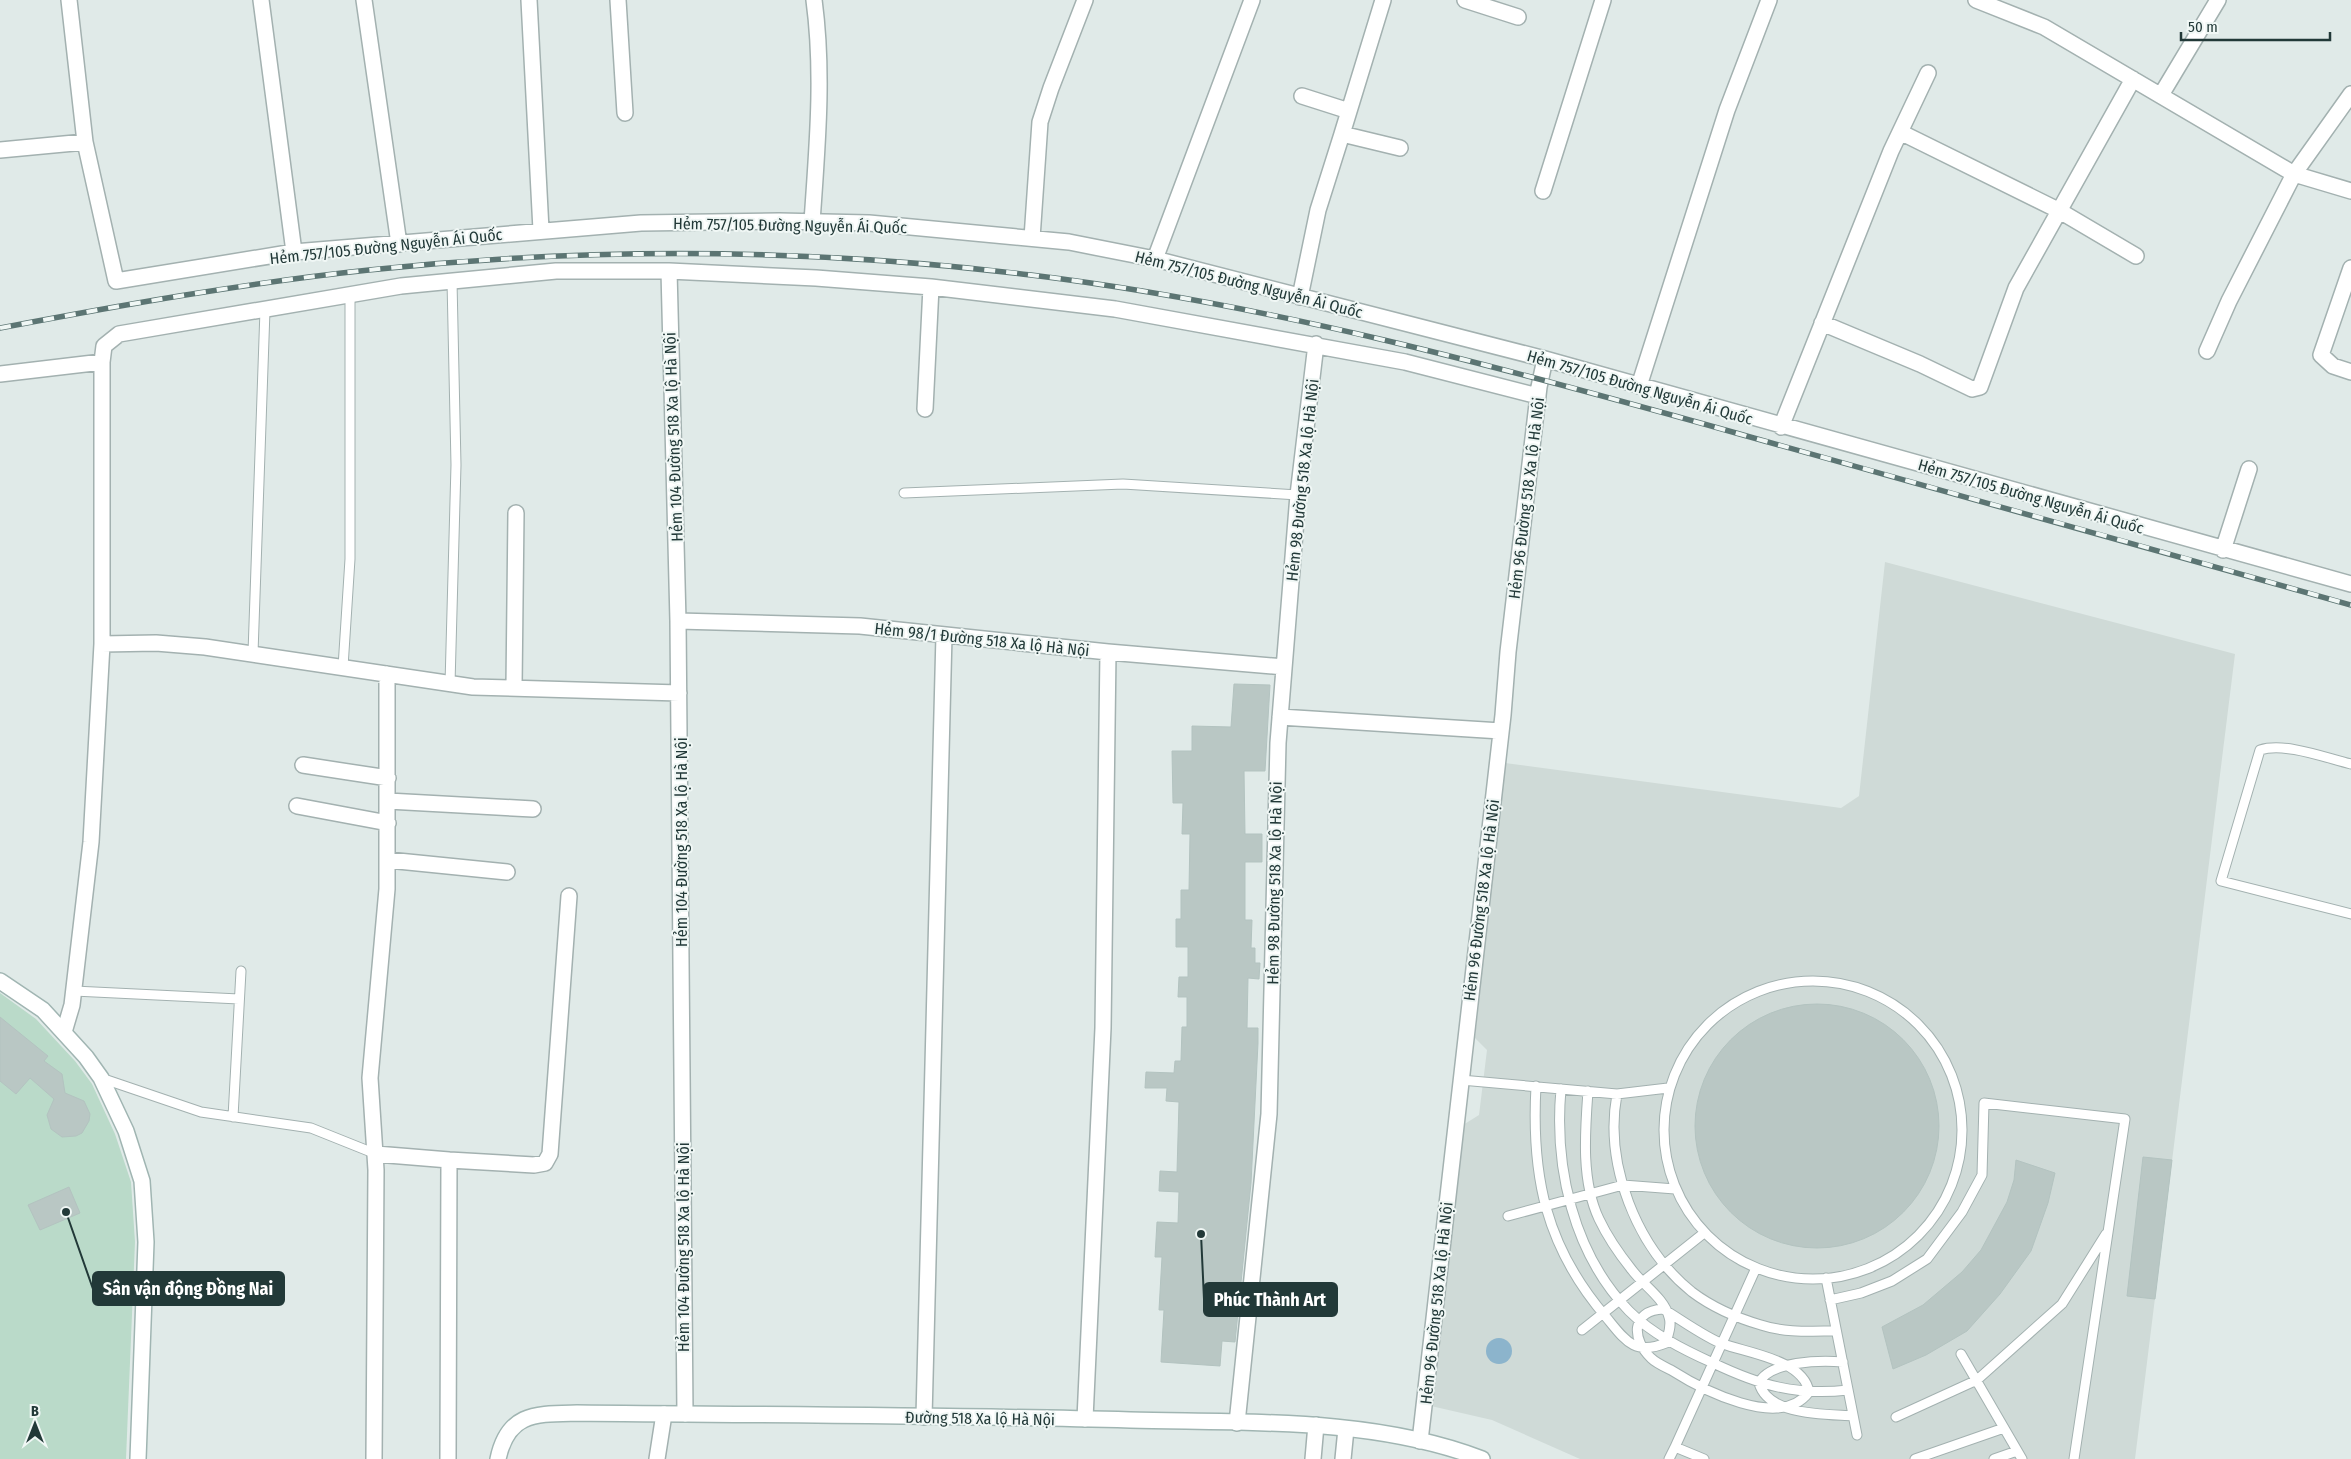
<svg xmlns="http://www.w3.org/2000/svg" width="2351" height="1459" viewBox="0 0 2351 1459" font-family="'Fira Sans Condensed',sans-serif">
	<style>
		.built { fill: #cfdad7 }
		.green { fill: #badac9 }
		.water { fill: #8cb4cc }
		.building { fill: #b9c7c4; stroke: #b3c3c0 }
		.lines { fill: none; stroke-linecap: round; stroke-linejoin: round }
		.lane-casing { stroke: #a3b1b0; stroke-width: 11 }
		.street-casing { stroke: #a3b1b0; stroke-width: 18 }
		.secondary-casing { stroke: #a0b5b2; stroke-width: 18 }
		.lane { stroke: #fff; stroke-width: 9 }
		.street { stroke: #fff; stroke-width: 15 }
		.secondary { stroke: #fff; stroke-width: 15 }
		.rail-casing { stroke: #5c7573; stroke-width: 5.5 }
		.rail { stroke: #f0f7f5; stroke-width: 4; stroke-dasharray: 11; stroke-linecap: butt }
		.labels { text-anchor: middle; stroke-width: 4; stroke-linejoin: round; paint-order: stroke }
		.street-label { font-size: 16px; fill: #223938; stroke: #f0f7f5 }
		.leader { fill: none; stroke: #223938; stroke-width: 2 }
		.callout-dot { fill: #223938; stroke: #f0f7f5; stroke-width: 2 }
		.callout { fill: #223938; stroke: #223938; stroke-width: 2 }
		.callout-label { font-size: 18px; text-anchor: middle; font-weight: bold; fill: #fff }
	</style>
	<rect width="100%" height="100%" fill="#e0eae8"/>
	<!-- built -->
	<path class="built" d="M1885,562L2235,654L2135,1459H1580L1492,1420L1431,1406L1463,1125L1479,1115L1487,1050L1475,1038L1505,763L1841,808L1859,796Z"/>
	<!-- green -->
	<path class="green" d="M0,993L36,1019L75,1061L92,1084L115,1134L131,1182L135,1242L126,1459H0Z"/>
	<!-- water -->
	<path class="water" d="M1486 1351a13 13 0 1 1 26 0a13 13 0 1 1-26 0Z"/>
	<!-- building -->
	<path class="building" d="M1234,684L1270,685L1265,771H1244L1245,834H1262V862H1245V920H1252L1251,948H1255V963H1260L1259,979L1248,978L1247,1028H1258V1043L1251,1183L1235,1342L1222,1341L1220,1366L1161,1362L1164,1310H1159L1162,1257H1155L1157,1222L1178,1223L1179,1192L1159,1191L1160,1171L1177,1172L1179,1102L1166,1101L1167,1088H1145L1146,1072L1174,1073L1175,1061H1181L1182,1027H1187V997H1178L1179,977H1188V947H1176V919H1181V890H1189L1190,834H1182L1183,803H1173L1172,751H1192V726L1231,727Z
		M1695 1126a122 122 0 1 1 244 0a122 122 0 1 1-244 0Z
		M0,1017L48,1056L44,1061L62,1074L65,1093L84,1101L90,1114L89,1121L82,1133L76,1136L62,1137L51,1129L47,1115L54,1099L30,1078L16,1094L0,1081Z
		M2143,1157L2172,1160L2155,1299L2127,1296Z
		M2016,1160L2055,1173L2048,1203L2031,1251L2000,1294L1967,1331L1926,1355L1893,1369L1882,1327L1923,1305L1962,1272L1981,1250L2007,1202L2014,1180Z
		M69,1187L80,1213L40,1230L28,1205Z"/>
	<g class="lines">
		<!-- lane casing -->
		<g class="lane-casing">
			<path id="lane" d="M904,493L1123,484L1298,495
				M253,653L265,310
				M343,667L350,559V294
				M450,684L456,465L452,281
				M2351,764C2326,758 2285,742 2260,750L2221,881L2351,914
				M1664 1130a149 149 0 1 1 298 0a149 149 0 1 1-298 0Z
				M74,991L239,999
				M101,1078L201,1112L311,1128L376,1154
				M1461,1080L1617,1094L1668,1088
				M1536,1086C1531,1177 1546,1247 1606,1317C1625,1340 1634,1356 1666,1343C1668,1334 1672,1326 1669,1317C1664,1298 1644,1286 1632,1270C1620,1255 1607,1236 1599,1219C1581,1181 1585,1132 1588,1091
				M1561,1089C1554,1167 1573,1253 1629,1311C1652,1334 1684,1350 1713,1363C1759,1385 1796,1396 1848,1390
				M1617,1094C1604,1164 1636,1247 1692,1292C1712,1307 1737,1318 1761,1325C1785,1333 1812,1331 1836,1331
				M233,1117L241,971
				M1508,1216L1623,1185L1675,1189
				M1826,1278L1857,1435
				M1830,1300L1861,1293L1892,1281L1927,1259L1962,1212L1982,1175L1984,1103L2125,1119L2074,1459
				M1663,1309C1680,1319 1706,1338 1723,1344C1748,1353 1804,1360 1809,1392C1780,1431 1701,1389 1671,1370C1665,1367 1656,1363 1651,1358C1632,1340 1630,1311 1663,1309Z
				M1582,1330L1704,1233
				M1961,1354L2022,1459
				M1843,1362C1821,1360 1769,1361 1759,1383C1768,1416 1826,1414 1853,1416
				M1896,1417L1977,1380L2062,1304L2106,1234
				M1675,1447L1756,1268
				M1669,1459L1675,1447L1704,1459
				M1915,1459L2004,1428
				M1994,1459L2017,1451"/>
		</g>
		<!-- street casing -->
		<g class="street-casing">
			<path id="street" d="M69,0L85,142L116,281L294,252L641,223L779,221L869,223L1069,242L1155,259L1545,359L2351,584
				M261,0L294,252
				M364,0L399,244
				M529,0L541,230
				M618,0L625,113
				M1383,0L1342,134L1400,148
				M1465,0L1518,17
				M1976,0L2044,27L2294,174L2351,191
				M2161,95L2218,0
				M1302,96L1349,111
				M1900,132L2058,210L2136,256
				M0,150L85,142
				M1543,191L1603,0
				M812,222C817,148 824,74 814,0
				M1032,238L1040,122L1051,88L1085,0
				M1155,259L1252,0
				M2351,268L2321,355L2333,366L2351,372
				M669,271L678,621L685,1414
				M1300,297L1318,210L1342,134
				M1822,323L1920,364L1972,389L1980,387L2016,288L2133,79
				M2207,351L2229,301L2294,174L2351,94
				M0,374L102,362
				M1639,386L1727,110L1769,0
				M925,409L931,287
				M1781,427L1891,151L1928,73
				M2223,550L2249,469
				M678,621L860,626L1108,652L1284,667
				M102,644L156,643L205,647L473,687L679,693
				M514,686L516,513
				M1280,717L1501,731
				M303,765L388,778
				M388,801L533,809
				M297,806L388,823
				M388,860L507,872
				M64,1032L72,1005L91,842L102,644V362L104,346L119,334L401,286L556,271H669L816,278L931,287L1115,309L1405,362L1538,396
				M376,1154L449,1160
				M924,1417L944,635
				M1085,1419L1103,1028L1108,652
				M1237,1423L1269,1114L1278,743L1298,495L1316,344
				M1420,1441L1503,715L1508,652L1539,387L1545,359
				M374,1459L376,1170L370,1078L387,889V674
				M448,1459L449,1160L534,1165L545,1163L550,1154L569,896
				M657,1459L664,1414
				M1313,1459L1316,1425
				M1343,1459L1346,1429"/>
		</g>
		<!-- secondary casing -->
		<g class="secondary-casing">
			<path id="secondary" d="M0,981L43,1010L86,1057L101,1078L126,1131L142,1181L146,1242L138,1459
				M498,1459C508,1412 536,1414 577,1413C761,1415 945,1415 1130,1420C1245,1423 1373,1417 1482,1459"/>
		</g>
		<!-- lane -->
		<use href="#lane" class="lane"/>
		<!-- street -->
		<use href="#street" class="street"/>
		<!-- secondary -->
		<use href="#secondary" class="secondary"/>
		<!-- rail casing -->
		<g class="rail-casing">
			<path id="rail" d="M0,328C122,305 245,283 369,270C588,247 812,248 1031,275C1270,304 1504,368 1736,433C1941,490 2146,547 2351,605"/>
		</g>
		<!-- rail -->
		<use href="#rail" class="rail"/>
	</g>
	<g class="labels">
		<!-- street labels -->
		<g class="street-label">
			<text transform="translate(790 225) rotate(1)" y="6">Hẻm 757/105 Đường Nguyễn Ái Quốc</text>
			<text transform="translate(386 246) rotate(-6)" y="6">Hẻm 757/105 Đường Nguyễn Ái Quốc</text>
			<text transform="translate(1249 284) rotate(14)" y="6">Hẻm 757/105 Đường Nguyễn Ái Quốc</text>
			<text transform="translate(1640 387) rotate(16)" y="6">Hẻm 757/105 Đường Nguyễn Ái Quốc</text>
			<text transform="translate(673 437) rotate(-92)" y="6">Hẻm 104 Đường 518 Xa lộ Hà Nội</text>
			<text transform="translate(1302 480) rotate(-84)" y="6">Hẻm 98 Đường 518 Xa lộ Hà Nội</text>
			<text transform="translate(2031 496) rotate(16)" y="6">Hẻm 757/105 Đường Nguyễn Ái Quốc</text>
			<text transform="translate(1526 498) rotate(-83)" y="6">Hẻm 96 Đường 518 Xa lộ Hà Nội</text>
			<text transform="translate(982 639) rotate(6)" y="6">Hẻm 98/1 Đường 518 Xa lộ Hà Nội</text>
			<text transform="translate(681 842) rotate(-90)" y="6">Hẻm 104 Đường 518 Xa lộ Hà Nội</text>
			<text transform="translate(1274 883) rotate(-89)" y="6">Hẻm 98 Đường 518 Xa lộ Hà Nội</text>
			<text transform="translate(1481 900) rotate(-83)" y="6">Hẻm 96 Đường 518 Xa lộ Hà Nội</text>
			<text transform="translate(683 1247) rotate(-90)" y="6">Hẻm 104 Đường 518 Xa lộ Hà Nội</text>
			<text transform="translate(1436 1303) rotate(-84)" y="6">Hẻm 96 Đường 518 Xa lộ Hà Nội</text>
			<text transform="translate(980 1418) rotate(1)" y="6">Đường 518 Xa lộ Hà Nội</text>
		</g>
	</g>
	<!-- callouts -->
	<path class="leader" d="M66 1212L93 1289M1201 1234L1204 1299"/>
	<g class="callout-dot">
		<circle cx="66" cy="1212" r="5"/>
		<circle cx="1201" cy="1234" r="5"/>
	</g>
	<g class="callout">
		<rect x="93" y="1272" width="191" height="33" rx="5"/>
		<rect x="1204" y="1283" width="133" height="33" rx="5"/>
	</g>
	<g class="callout-label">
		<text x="188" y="1295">Sân vận động Đồng Nai</text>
		<text x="1270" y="1306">Phúc Thành Art</text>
	</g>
	<!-- north arrow -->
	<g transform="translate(35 1424)" stroke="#f0f7f5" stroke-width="4" paint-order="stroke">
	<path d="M0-4L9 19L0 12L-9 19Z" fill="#223938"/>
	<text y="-8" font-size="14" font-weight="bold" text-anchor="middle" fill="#223938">B</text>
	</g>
	<!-- scale -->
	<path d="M2181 32v8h149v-8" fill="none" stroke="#223938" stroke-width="2.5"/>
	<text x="2188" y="32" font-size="15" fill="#223938" stroke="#f0f7f5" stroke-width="4" paint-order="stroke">50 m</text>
</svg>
